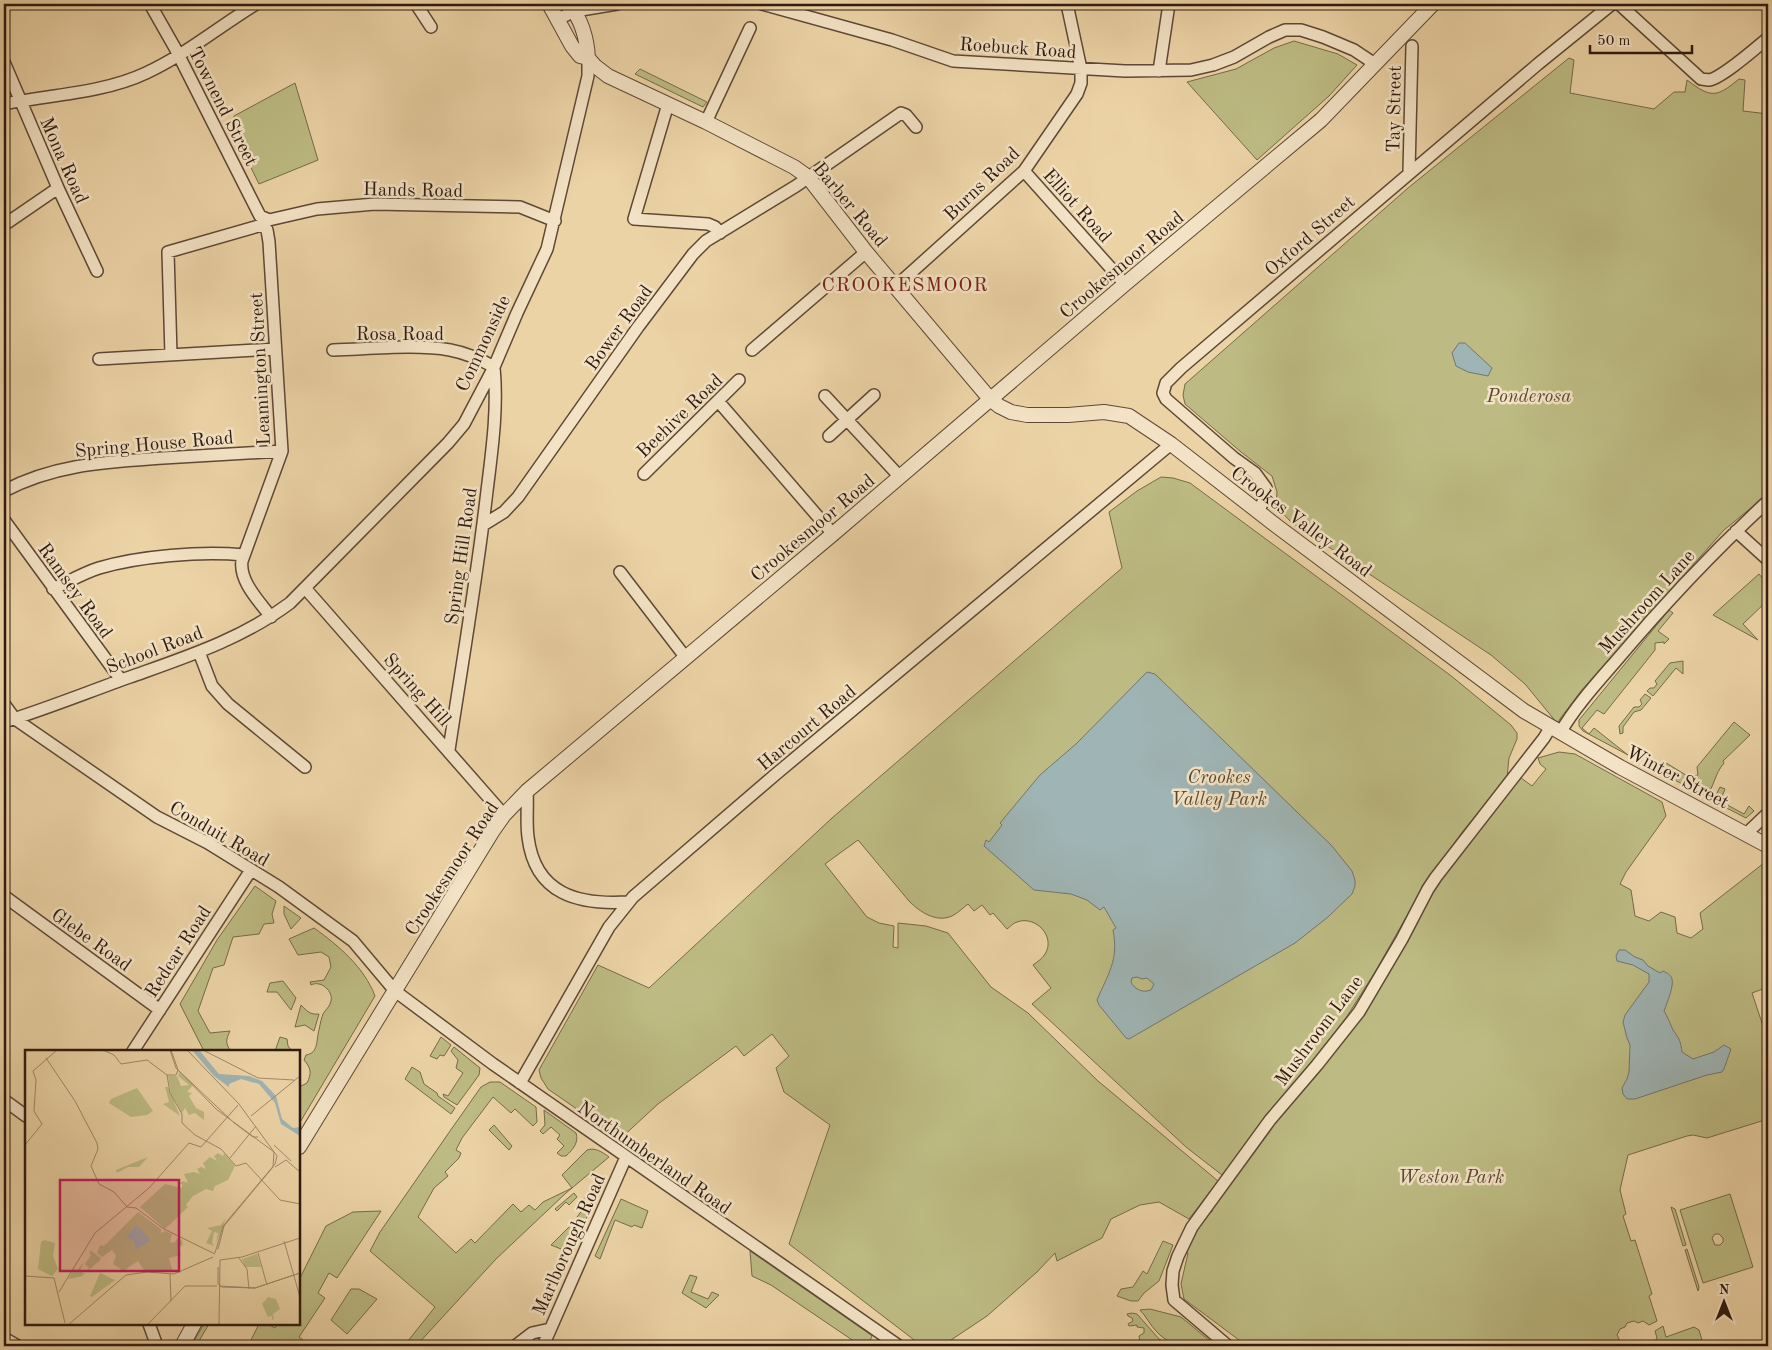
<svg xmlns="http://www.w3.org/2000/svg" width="1772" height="1350" viewBox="0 0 1772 1350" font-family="'Old Standard TT',serif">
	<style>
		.green { fill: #bdbb83; stroke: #766a4a; fill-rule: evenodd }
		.water { fill: #9fb4b4; stroke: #727672; fill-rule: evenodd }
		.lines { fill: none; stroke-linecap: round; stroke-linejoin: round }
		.minor-casing { stroke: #5e4836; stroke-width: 14 }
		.tertiary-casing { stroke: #5e4836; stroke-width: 16 }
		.minor { stroke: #f3e2c5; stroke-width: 11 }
		.tertiary { stroke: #f3e2c5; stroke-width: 14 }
		.labels { text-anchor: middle; stroke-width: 5; stroke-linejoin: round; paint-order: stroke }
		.street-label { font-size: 19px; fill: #2f1a10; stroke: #f3e2c5 }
		.park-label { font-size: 19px; font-style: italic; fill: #5a4a32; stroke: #f3e2c5 }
		.neighbourhood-label { font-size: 20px; letter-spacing: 1px; fill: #7a1f14; stroke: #f3e2c5 }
		.inset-road { fill: none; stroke: #a0896a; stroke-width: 1 }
		.view { fill: #c2185b; fill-opacity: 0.15; stroke: #c2185b; stroke-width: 2.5 }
		.inset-edge { fill: none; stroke: #2f1a10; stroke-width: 2.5 }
	</style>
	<rect width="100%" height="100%" fill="#ecd3a6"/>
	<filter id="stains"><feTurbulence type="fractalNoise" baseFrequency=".004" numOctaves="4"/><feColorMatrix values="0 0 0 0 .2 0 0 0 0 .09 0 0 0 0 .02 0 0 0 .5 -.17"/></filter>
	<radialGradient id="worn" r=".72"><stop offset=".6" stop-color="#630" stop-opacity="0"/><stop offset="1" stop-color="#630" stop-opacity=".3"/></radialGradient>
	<!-- green -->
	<path class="green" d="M1294,41L1338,54L1357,65L1329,96L1257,160L1187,82L1236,69L1274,48Z
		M1569,58L1574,60L1570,93L1654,109L1674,92H1685L1687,80C1711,98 1716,98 1739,79L1745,80L1743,111L1768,114V494L1724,530L1581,691L1557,723L1525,684L1491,655L1291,522L1276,506L1277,492L1272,476L1241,452L1185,404L1183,395L1185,384L1408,188Z
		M640,69L707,102L703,107L635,74Z
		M295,83L318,160L259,184L232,129L234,116Z
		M1161,477L1173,478L1190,483L1450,675L1511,725L1517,733V739L1509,758L1507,778L1463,831L1426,882L1375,972L1346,1018L1222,1175L1186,1147L1032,1004L1051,988L1033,965C1037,962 1042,959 1045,954C1056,937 1036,915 1017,922C1013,923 1010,927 1007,929L993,913L990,915L982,905L974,911L968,904C964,907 958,913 952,916C936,923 920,912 909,901L858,840L825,864L867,917L879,923L894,926L893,947L898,948V923L926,926L948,933L991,987L1028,1013L1098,1081L1218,1181L1189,1219L1159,1202L1140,1205L1111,1219L1102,1238L1057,1261L1055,1253L1037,1272L987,1316L942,1346H922L789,1244L830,1125L784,1092L776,1068L789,1056L772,1034L744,1056L736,1046L658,1104L620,1139L548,1089L541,1078L539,1070L598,965L649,988L832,818L1122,568L1109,512L1137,491Z
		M1759,574L1768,585V600L1743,624L1758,640L1713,615Z
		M1669,610L1673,613L1658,631L1669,639L1664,644V642L1655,643V650L1604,714L1597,710L1582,728L1589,734L1594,728L1628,755L1583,731L1579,726V720Z
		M1683,661V674L1676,668L1653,696L1647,691L1650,688H1654L1657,684L1655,681L1670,663Z
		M1645,694L1651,698L1641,710L1634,712L1623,727V733L1620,734L1619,726L1634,707H1639L1642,704L1640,700Z
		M1734,722L1750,735L1723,761L1724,763C1714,775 1715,785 1706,797L1662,773L1664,769L1659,766L1663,761L1689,777L1698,775L1697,767Z
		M1559,752L1575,754L1662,802L1666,816L1626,872L1620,884L1631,890L1635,916L1649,921L1661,912L1675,917L1677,933L1691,938L1703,929L1700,913L1764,863L1768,865V987L1752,993L1768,1041V1119L1707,1138L1693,1135L1687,1136L1628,1155L1620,1190L1626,1214L1623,1216L1631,1241L1635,1240L1652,1294L1649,1296L1657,1321L1649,1325L1643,1321L1638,1323L1634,1321L1627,1323L1625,1327L1620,1329L1617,1335L1619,1339L1616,1343L1617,1346H1328L1323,1343L1298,1341L1290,1346H1262L1243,1343L1184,1299L1181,1284L1188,1253L1186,1252L1191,1238L1208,1212H1212V1204L1264,1134L1318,1071L1446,870L1521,778L1532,786L1546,769L1540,764L1538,758Z
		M1720,787L1725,789L1720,801L1744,814L1749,806L1754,811L1746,818L1713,801Z
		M255,886L276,901L272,914L274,923L264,924L259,934L233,937L224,965L213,968L198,1011L210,1033L230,1031C226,1039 225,1044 231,1051H204L180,1004L217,940Z
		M284,906L301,918L291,929L284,914Z
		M314,928C339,946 364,967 375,996L299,1124C299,1111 299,1100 299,1087L307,1083C312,1073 311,1068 304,1060L306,1055C319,1053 316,1040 319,1030C320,1025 321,1019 323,1014C325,1010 330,1007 331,1001C333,994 326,985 319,984C316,983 313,984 311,985L310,982L324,980L331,967L329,957L321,952L298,955L289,939Z
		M283,981L296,998L291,1010L277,992H267L270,983Z
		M301,1005C307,1011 310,1015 319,1014L314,1031L305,1025L295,1027Z
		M280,1037L287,1039L288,1046L292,1051H275Z
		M441,1037L451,1045L444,1056L440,1055L437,1059L430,1056Z
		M454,1047L480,1068L479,1075L457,1105L444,1097L443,1094L448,1096L463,1073L456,1068L458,1060L451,1051Z
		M412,1067L420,1072L424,1084L437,1093L438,1096L455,1108L451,1114L405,1079Z
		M490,1082H500L536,1107L537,1122L533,1126L515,1109L511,1113L493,1097L462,1138L456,1150L461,1153L459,1158L445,1172L448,1176L434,1188L418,1217L456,1253L471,1239L475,1243L513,1204L521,1212L529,1205L535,1210L543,1202L572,1188L562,1175L587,1150C595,1147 602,1152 609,1157L566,1193L496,1259L416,1346H404L435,1307L370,1251L380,1232L450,1131L481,1087Z
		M544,1110L576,1133C579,1143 573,1149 566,1156H561L557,1153L564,1146L557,1139L560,1135L551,1127L543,1134L540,1131L545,1125Z
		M494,1125L512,1146L509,1150L489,1130Z
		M574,1193L577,1197L569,1205L566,1202L557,1211L555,1209Z
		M1730,1194L1753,1267L1703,1283L1680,1210ZM1715,1234H1719L1723,1238V1242L1720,1245H1715L1712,1238Z
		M584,1198L593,1203L571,1253L551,1245L572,1224L583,1209L578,1204Z
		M621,1199L648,1211L642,1228L634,1225L632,1227L615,1220L600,1259L595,1256Z
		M1671,1207L1675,1209L1686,1245L1683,1246Z
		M381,1211L337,1278L329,1273L318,1293L325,1298L299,1337L303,1340L299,1346H248L259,1324H268L275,1328L277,1324H299V1280L326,1226L353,1212Z
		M1163,1241L1173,1245L1159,1281L1144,1293L1138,1301H1131L1117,1296L1121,1289L1133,1287L1143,1271L1147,1274Z
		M1687,1249L1699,1287L1698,1291L1685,1250Z
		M750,1251L871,1335L872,1337L866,1346H861L771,1285L752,1276Z
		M690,1275L697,1277L691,1292L708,1299L712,1292L719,1295L706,1308L682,1293Z
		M351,1289H359L377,1299L347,1334L331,1320Z
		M1150,1309L1181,1317L1216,1346C1195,1346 1172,1349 1157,1332C1150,1325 1146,1316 1140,1310Z
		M1132,1313L1137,1314L1159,1339L1173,1346H1141L1139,1336L1144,1333V1328L1137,1327V1325L1129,1326L1128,1324L1133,1321L1132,1318L1128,1316L1127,1314Z
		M204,1324H209L196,1346H191Z
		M1663,1326L1666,1337L1694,1327L1699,1330L1703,1343L1692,1346H1656L1654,1342L1657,1338L1655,1331Z"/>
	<!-- water -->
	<path class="water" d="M1459,343H1465L1492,368L1488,376L1468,372L1456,366L1452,353Z
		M1147,672L1155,674L1332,846L1352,871L1355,880V886L1352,894L1328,917L1295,943L1129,1039L1126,1038L1099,1005L1097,1000C1108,974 1119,960 1113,930L1116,928L1104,907L1100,910L1087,900L1071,894L1034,890L984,846L986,840L989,842L1002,825L1000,823L1040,775L1076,744ZM1137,977L1142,979L1147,978L1154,984L1151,990C1143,993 1135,990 1131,982L1132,978Z
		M1619,950H1625L1635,957L1643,960L1648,966L1660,973L1663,971C1667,973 1671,975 1672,979C1674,986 1667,1003 1664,1011C1668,1017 1670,1024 1673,1030C1679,1038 1681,1042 1682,1052L1693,1059L1714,1052L1724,1045L1731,1049L1724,1069L1722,1072L1707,1075L1635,1099H1627L1623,1094L1622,1088L1627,1079L1629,1072L1630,1045L1627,1038L1623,1022L1625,1015L1649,982V974L1633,965L1617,961L1616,956Z"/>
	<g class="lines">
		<!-- minor casing -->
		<g class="minor-casing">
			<path id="minor" d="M150,4L175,48L260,216L269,220L317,209L375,204L520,207L555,221
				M416,4L431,27
				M762,4L892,40L953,61L1125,71L1191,70L1213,65L1234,57L1269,37L1285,30H1301L1323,37L1354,50L1375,64
				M1619,4L1701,79C1702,79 1708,80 1709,80C1722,78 1757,47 1768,38
				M558,19L575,11L617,4
				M4,62L58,188L97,271
				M1159,71L1169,4
				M4,104C49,95 104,93 146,73C185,55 220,26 256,4
				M668,104L634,219L708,224L715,227L720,233
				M706,122L750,28
				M1024,171L1125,284
				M1409,172L1412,46
				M4,225L58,188
				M895,287L1024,171L1077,94L1081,83V69L1067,4
				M333,350C369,349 416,344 450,350C466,353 480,359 494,367C498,409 492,450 487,491C477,578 462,664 449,750
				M752,350L866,252
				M171,355L168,252L262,225L267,230L269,242L282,451L242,561C239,581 259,601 271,617
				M99,359L275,349
				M825,396L900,477
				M718,401L833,534
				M829,436L874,395
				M644,474L739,380
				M4,491C55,464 107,462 163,458C203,456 242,453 282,451
				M1258,511L1263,502L1266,488L1255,473L1234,458L1166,399L1163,393L1166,383L1181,368L1538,64L1612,4
				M4,520L121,680
				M483,525L504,512L518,497L638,327L693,254L706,241L796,186L901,113L906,115L916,127
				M1736,531L1768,560
				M620,572L686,658
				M305,588L504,815
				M53,589C68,582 83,573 99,568C140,556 201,551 244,555
				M199,652L212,686L228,704L305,767
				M4,704L15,719L157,817L208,843L279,887L353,941L395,991L493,1064L899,1346
				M4,722C46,709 88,692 130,677C186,657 242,639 290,603L448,443L464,424L494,367L517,313L547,249L588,76V58
				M1560,733C1575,707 1596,684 1616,661C1664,604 1714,551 1768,501
				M527,791C528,806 526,822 528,837C535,895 579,905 628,902
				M1746,834L1768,813
				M4,896L160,1010
				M133,1051L251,870
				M520,1083L609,927L633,897L776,774L1171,444
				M4,1100L26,1116
				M149,1324L157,1346
				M4,1338L18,1346
				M515,1346L532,1333L550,1329
				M543,1346L626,1157
				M1228,1346L1174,1300L1172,1285L1173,1271L1178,1256L1192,1227L1270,1120L1317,1065L1359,1012L1402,939L1428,889L1436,877L1544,738L1550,728"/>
		</g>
		<!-- tertiary casing -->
		<g class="tertiary-casing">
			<path id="tertiary" d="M549,4L572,46L580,56L588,58
				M569,4C581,19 587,39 588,58
				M588,58L595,66L608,76L706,122L794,167L808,177L866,252L990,399L999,406L1011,412L1027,415H1068L1104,412L1129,416L1171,444L1278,527L1524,711L1620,767L1768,846
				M299,1147L492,832L504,815L527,791L833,534L1125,284L1321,120L1433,4
				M182,1346L194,1324"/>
		</g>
		<!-- minor -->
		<use href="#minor" class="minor"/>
		<!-- tertiary -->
		<use href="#tertiary" class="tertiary"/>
	</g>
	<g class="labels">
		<!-- street labels -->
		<g class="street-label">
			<text transform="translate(1018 47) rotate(4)" y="7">Roebuck Road</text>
			<text transform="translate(224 106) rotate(63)" y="7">Townend Street</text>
			<text transform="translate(1393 109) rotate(-89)" y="7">Tay Street</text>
			<text transform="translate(65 160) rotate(66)" y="7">Mona Road</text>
			<text transform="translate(981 183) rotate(-44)" y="7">Burns Road</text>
			<text transform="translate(413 189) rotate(1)" y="7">Hands Road</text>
			<text transform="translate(851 204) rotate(50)" y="7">Barber Road</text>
			<text transform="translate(1078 205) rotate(48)" y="7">Elliot Road</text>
			<text transform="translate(1309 235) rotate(-41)" y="7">Oxford Street</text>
			<text transform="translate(1121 264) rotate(-40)" y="7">Crookesmoor Road</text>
			<text transform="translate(618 327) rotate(-54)" y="7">Bower Road</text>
			<text x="400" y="340">Rosa Road</text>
			<text transform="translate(482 343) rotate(-65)" y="7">Commonside</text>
			<text transform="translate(259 369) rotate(-93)" y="7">Leamington Street</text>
			<text transform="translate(679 415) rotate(-44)" y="7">Beehive Road</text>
			<text transform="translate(154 443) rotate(-5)" y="7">Spring House Road</text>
			<text transform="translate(1302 521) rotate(37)" y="7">Crookes Valley Road</text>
			<text transform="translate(812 527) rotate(-40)" y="7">Crookesmoor Road</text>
			<text transform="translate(460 556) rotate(-82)" y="7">Spring Hill Road</text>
			<text transform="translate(76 590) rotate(54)" y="7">Ramsey Road</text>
			<text transform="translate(1646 601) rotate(-48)" y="7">Mushroom Lane</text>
			<text transform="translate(154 649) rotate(-21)" y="7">School Road</text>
			<text transform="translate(418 689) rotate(48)" y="7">Spring Hill</text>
			<text transform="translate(806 727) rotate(-40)" y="7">Harcourt Road</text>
			<text transform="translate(1678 776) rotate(28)" y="7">Winter Street</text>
			<text transform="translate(220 833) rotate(30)" y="7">Conduit Road</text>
			<text transform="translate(451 868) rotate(-57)" y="7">Crookesmoor Road</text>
			<text transform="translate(92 939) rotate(36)" y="7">Glebe Road</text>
			<text transform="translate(177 951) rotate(-57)" y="7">Redcar Road</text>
			<text transform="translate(1318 1030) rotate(-53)" y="7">Mushroom Lane</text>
			<text transform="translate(655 1157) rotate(35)" y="7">Northumberland Road</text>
			<text transform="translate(568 1244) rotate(-66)" y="7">Marlborough Road</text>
		</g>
		<!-- park labels -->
		<g class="park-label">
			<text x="1529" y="402">Ponderosa</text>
			<text x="1219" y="783">Crookes<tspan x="1219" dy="22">Valley Park</tspan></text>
			<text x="1451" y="1183">Weston Park</text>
		</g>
		<!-- neighbourhood labels -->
		<g class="neighbourhood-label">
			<text x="905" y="291">CROOKESMOOR</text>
		</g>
	</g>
	<!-- overview -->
	<g transform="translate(25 1050)">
		<rect width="275" height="275" fill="#ecd3a6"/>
		<path d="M154,22L168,35L162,42L167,43L164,46L171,58L179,62V70L170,63L164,65L160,58L157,63L146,44L143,26H152L156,36L164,35L153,26ZM140,37H143L155,66L138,54L144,52ZM112,38L128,61L122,65L106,67L84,53L86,49ZM193,103L198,106L199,103L210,116L203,130L190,136L188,141L181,139L168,146L161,155L163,157L140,179L115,157L140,134L157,138V134H154L158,131L163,133L159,124L169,122L175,124L172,119L176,117L181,119L178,113L185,107L192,111L189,106ZM123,107L114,117H103L92,123L91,120ZM113,162L136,179V183L140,181L147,184L145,192L149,193L153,188L157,190L158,195L153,197L156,205L144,208L148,222L119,220L113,211L98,221L88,214L91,206L87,200L77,207L72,203L75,195L79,196ZM201,168L191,193L193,183L189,182L187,193L189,196L181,193L187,181L182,178L196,175ZM19,190L30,193L28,206L33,219L27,226L13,219L16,192ZM65,200L76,208L73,214L74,211L57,226L43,229L50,218V223L59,212L55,221L60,224L64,218L60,214L66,205L62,203L65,204ZM232,204L236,217H220L217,209ZM75,223L90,230L67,247L65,246ZM243,247L251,249L255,259L248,264L249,269L247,270V266L243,267L237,254Z" fill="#bdbb83"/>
		<path d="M167,0H174L194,24L224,26L237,31L251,46L257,69L268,78L275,77V86L256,74L250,53L234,34L216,29L204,34V37L189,26ZM112,175L126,190L111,200L109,191L101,187Z" fill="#9fb4b4"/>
		<path class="inset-road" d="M78,0L89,5L96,14L122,10L142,25H151L153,20M145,0L151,18L191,59L249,102L248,117L199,176L193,199M146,0L153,20M162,0L214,54L252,106L250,114L198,176L190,203M178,0L233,28L269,30M21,8L50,51L72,93L73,99L66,116L74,134L89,142L102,157L111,158L139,179L190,204M153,20L207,71M142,25L145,43L157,64V73L170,85L196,99L211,116L221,113L255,150L275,154M226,66L275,26M208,72L228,87H233M0,95L17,74L9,61L11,30L8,21L32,0M249,95L266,111M205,108L231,76M250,117L261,110L275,122M259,191L275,247M233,203L242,235M214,208L222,219L224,239M195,210L217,207L275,188M193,217V234L197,237L230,238L275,223M145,224L146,251M0,226L29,228L40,273M194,236L230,238L275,223M34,242L70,183L124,138L164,93L176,97L213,55M43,275L101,225L122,222L149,224L188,207M122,275L160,236H192M194,275L195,210"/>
		<path class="view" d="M35,130H154V221H35Z"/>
		<rect width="275" height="275" class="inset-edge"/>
	</g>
	<!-- margin -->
	<rect width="1772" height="1350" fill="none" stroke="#ecd3a6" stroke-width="20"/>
	<rect x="5" y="5" width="1762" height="1340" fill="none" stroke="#2f1a10" stroke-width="2.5"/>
	<rect x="10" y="10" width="1752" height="1330" fill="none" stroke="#2f1a10"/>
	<!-- north arrow -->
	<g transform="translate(1724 1302)" stroke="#f3e2c5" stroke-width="4" paint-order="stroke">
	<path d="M0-4L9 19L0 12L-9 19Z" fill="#2f1a10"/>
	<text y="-8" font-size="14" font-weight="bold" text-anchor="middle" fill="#2f1a10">N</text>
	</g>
	<!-- scale -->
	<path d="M1590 45v8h102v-8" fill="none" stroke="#2f1a10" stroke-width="2.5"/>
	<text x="1597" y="45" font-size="15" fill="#2f1a10" stroke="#f3e2c5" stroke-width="4" paint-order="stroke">50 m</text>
	<rect width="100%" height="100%" filter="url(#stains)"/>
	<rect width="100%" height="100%" fill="url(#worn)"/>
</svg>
